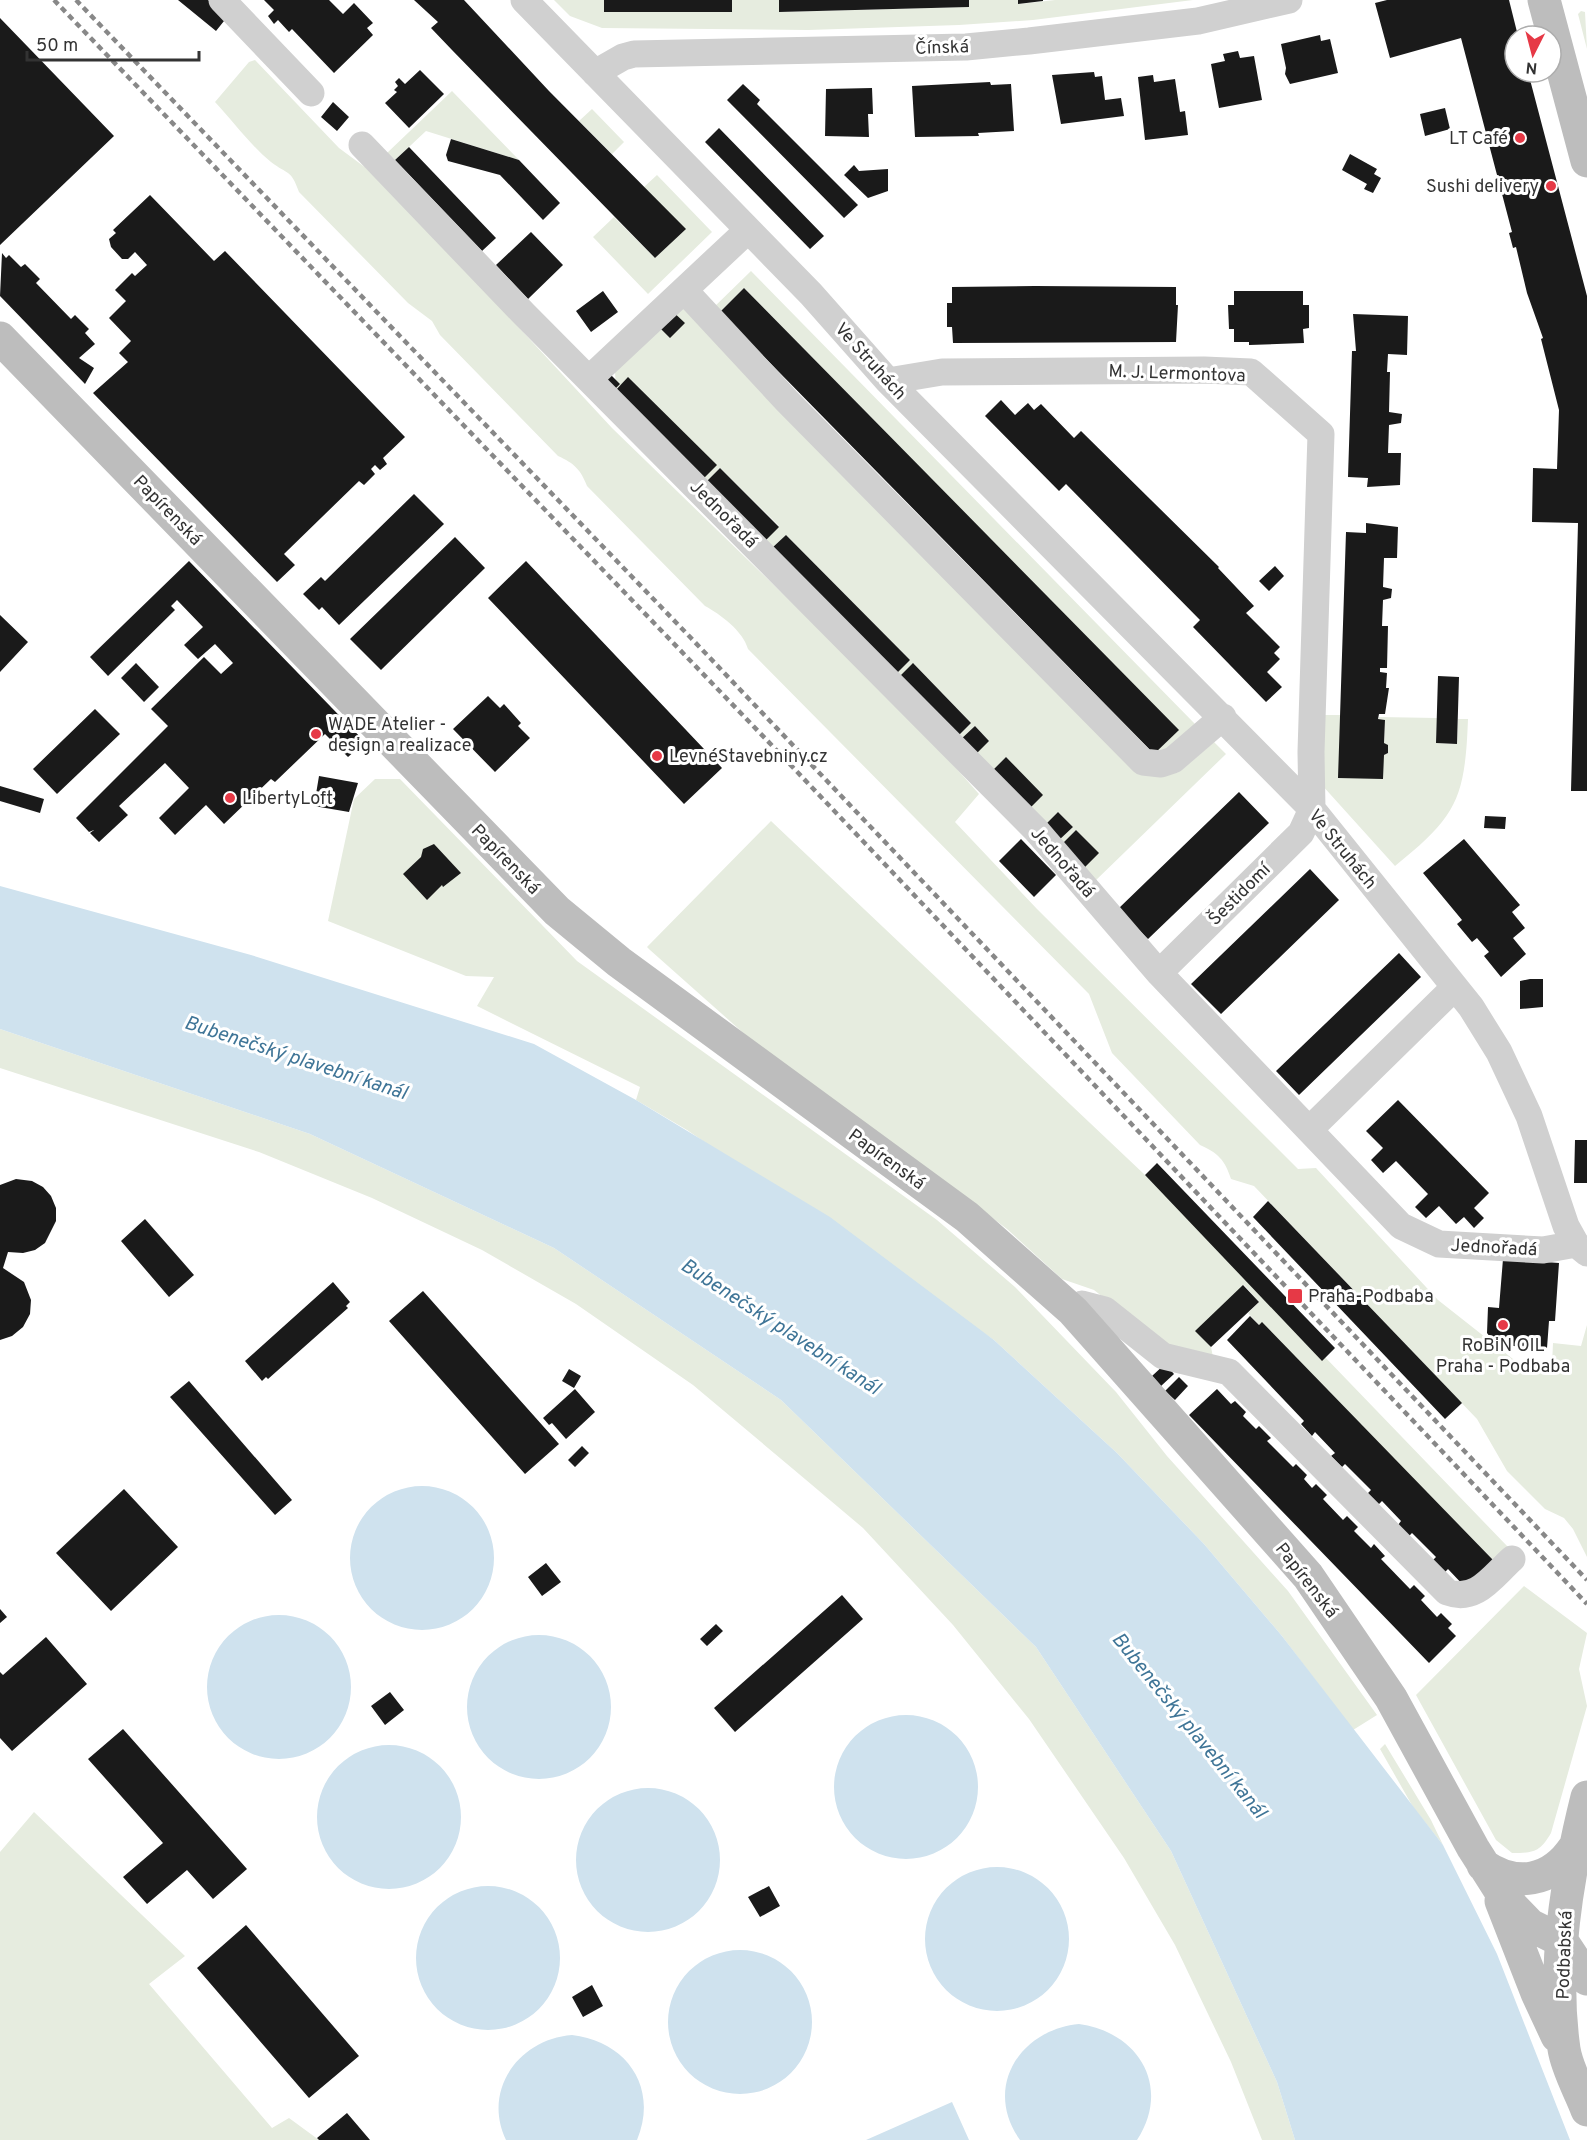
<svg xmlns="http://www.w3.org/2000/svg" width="1587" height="2140" viewBox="0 0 1587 2140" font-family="Overpass,sans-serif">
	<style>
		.green { fill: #e6ecdf; fill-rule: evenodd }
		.water { fill: #cfe2ee }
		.building { fill: #1a1a1a }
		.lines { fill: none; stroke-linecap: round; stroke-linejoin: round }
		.street { stroke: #d0d0d0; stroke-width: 27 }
		.secondary { stroke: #bdbdbd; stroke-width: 33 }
		.rail { stroke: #888; stroke-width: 4.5; stroke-dasharray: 6 4.5; stroke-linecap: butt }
		.poi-dot { fill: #e63946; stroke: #fff; stroke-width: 2 }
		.labels { text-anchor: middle; stroke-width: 6; stroke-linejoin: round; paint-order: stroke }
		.street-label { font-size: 18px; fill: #333; stroke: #fff }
		.poi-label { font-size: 18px; fill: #333; stroke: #fff; text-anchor: start }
		.water-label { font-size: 20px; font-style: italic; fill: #3f7597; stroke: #fff }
	</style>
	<rect width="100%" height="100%" fill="#fff"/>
	<!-- green -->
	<path class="green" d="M554,0H604V12H731L732,0H779L780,12L969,7V0H1018L1019,4L1055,0H1193L1033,20L959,25L808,30L602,28L570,16Z
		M1581,11L1585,12L1587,49L1578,14Z
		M255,60L339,148L366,168L460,264L612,428L915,722L979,794L955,822L1037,909L1298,1169L1316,1168L1438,1300L1518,1363L1552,1365L1553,1343L1581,1346L1587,1325V1557L1573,1529L1564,1518L1545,1509L1507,1471L1477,1419L1254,1186L1231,1179C1225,1160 1218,1153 1200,1145L1112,1053L1089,994L748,649C743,631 720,614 705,606L587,486C581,470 574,463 558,456L440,335L432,321L408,303L299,192C291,169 288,175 271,162C251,146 233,121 215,102L249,62Z
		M452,91L519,160L426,131L395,160L387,153Z
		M592,109L624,142L612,154L579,121Z
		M657,175L712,232L648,294L593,237L614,217L655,258L685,229L644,187Z
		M751,271L1195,724L1157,761L1116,723L1120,719L1154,754L1178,730L744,288L720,312L710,311Z
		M683,305L1162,776L1179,772L1214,742L1226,754L1093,883L764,542L779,526L720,468L705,483L702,451L629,378L616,389L615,372ZM786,535L910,660L896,674L772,548ZM914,664L971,723L957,737L900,677ZM975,726L989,741L974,755L960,740ZM1006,757L1028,809L991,772ZM1058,812L1073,827L1058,841L1044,826ZM1076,830L1098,853L1061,845Z
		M1323,715H1341L1384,755L1388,753V746L1384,743L1385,720L1378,719L1379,717L1437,718L1436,743L1457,744L1458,719H1468C1465,799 1457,816 1395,866L1321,784Z
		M375,779H400L577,961L937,1220L1015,1287L1116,1392L1167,1456L1288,1591L1377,1715L1353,1730L1282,1636L1204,1544L1117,1453L994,1340L687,1130L636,1100L640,1087L477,1006L494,977L466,976L328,921L354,799Z
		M771,821L1145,1175L1242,1271L1508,1547L1493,1560L1262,1323L1259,1325L1248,1313L1259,1302L1244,1285L1196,1331L1211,1347L1213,1357L1178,1356L1094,1290L1062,1279L1007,1229L939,1177L749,1038L650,950L647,947Z
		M0,1029L310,1134L554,1248L781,1400L1036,1647L1171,1851L1277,2082L1295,2140H1262L1231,2062L1175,1945L1124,1858L1029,1719L953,1625L863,1528L799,1474L693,1385L576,1304L482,1250L372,1198L259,1152L0,1068Z
		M1524,1586L1587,1633L1579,1669L1587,1706L1551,1833C1540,1852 1534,1853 1512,1853L1496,1840L1416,1695Z
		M1385,1744L1431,1820L1443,1845L1413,1807L1380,1749Z
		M34,1812L185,1956L149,1984L272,2128L289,2118L319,2140H0V1852Z"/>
	<!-- water -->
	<path class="water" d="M0,886L251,955L534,1044L636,1100L830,1217L994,1340L1117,1453L1204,1544L1282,1636L1443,1845L1497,1954L1570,2140H1295L1277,2082L1171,1851L1036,1647L781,1400L554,1248L310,1134L0,1029Z
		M350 1558a72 72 0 1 1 144 0a72 72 0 1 1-144 0Z
		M207 1687a72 72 0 1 1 144 0a72 72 0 1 1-144 0Z
		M467 1707a72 72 0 1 1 144 0a72 72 0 1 1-144 0Z
		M834 1787a72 72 0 1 1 144 0a72 72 0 1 1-144 0Z
		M317 1817a72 72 0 1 1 144 0a72 72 0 1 1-144 0Z
		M576 1860a72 72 0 1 1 144 0a72 72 0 1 1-144 0Z
		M925 1939a72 72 0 1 1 144 0a72 72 0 1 1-144 0Z
		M416 1958a72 72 0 1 1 144 0a72 72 0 1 1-144 0Z
		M668 2022a72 72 0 1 1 144 0a72 72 0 1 1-144 0Z
		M1079,2024C1138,2032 1172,2086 1137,2140H1020C983,2088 1019,2030 1079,2024Z
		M572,2035C626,2041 659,2087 637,2140H506C482,2090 519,2039 572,2035Z
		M952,2102L969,2140H866Z"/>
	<!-- building -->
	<path class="building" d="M178,0H208L228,16L216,31Z
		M264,0H329L343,14L354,3L373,23L367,28L373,35L334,73L292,29L289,32L278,20L274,24L268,16L274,10Z
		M414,0H464L549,91L686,229L655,258L452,50L431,28L438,22Z
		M604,0H732V12H604Z
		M779,0H969V7L779,12Z
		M1018,0H1043V1L1018,4Z
		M1387,0H1509L1518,36H1515V72H1528L1587,296V791H1571L1578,523L1532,522L1533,468L1557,469L1559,410L1541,339L1543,338L1527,293L1516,247L1513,248L1509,233L1512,232L1461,38L1390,58L1375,3Z
		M0,18L114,136L0,245Z
		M1320,35L1321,41L1330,39L1338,73L1290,84L1285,74L1286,68L1281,44Z
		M1238,51L1240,58L1254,56L1262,100L1219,108L1211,64L1225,61L1223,54Z
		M420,70L444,94L409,128L385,103L397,92L394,90L398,86L395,82L399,78L405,84Z
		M1094,72L1095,77L1102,76L1105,100L1121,98L1124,116L1061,124L1052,75Z
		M1153,75L1154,82L1175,79L1180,112L1185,111L1188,135L1145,140L1138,77Z
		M990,82L991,85L1011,84L1014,131L978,133L979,136L915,137L912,86Z
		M743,84L760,100L757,104L858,205L844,218L727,100Z
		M872,88L873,114H868L869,137L825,136L826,89Z
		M333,102L349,117L337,131L321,117Z
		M1445,108L1450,129L1425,136L1420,114Z
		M719,128L824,236L810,249L705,142Z
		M451,139L519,160L560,203L543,220L500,175L448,161L446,155Z
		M409,147L496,238L482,251L395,160Z
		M1350,154L1377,169L1374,174L1381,178L1373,193L1364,189L1367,184L1342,170Z
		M854,165L859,171L888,169V191L868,198L844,175Z
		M150,195L214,261L225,251L405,437L383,458L387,464L380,470L375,465L371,469L375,474L364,485L359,481L284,554L295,565L277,582L93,393L128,362L119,353L131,341L109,318L126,301L115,290L132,273L135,276L147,265L135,252L128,259H122L111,247L109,239L116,233L113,230Z
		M531,232L563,265L528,299L496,265Z
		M2,253L6,258L9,255L21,267L25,264L40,279L36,283L71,319L75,315L89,329L85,333L95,344L79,358L94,368L85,384L0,296Z
		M1035,286L1176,287V305H1178L1176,342L953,343L952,327H947V303H952V287Z
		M744,288L1179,730L1154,754L720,312Z
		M603,291L618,312L591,332L576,311Z
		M1234,291H1303V305H1309V328L1303,329L1304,343L1249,345V342H1234V329H1229L1228,305H1234Z
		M670,309L685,323L670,338L655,323Z
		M1353,314L1408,316L1407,355L1388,354L1387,372H1390L1389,412L1402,414L1401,423L1389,425L1388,453H1401L1400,485L1367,487L1368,478L1348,477L1352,351H1356Z
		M605,369L620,384L613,391L598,376Z
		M628,377L717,465L702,480L614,392Z
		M1001,400L1015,415L1028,403L1034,410L1041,404L1074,438L1081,431L1219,567L1218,568L1254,606L1246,613L1280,647L1274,653L1280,659L1267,672L1282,687L1266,702L1193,627L1200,620L1066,484L1059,491L985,416Z
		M720,468L779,527L764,542L705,483Z
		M414,494L444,524L339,625L322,607L319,610L303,594L321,577L325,581Z
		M1366,523L1398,527L1397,558H1384L1383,587L1392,589L1391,598L1383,600L1382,626H1388L1387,668H1380V672L1387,673L1386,688H1389L1385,714H1379L1378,719L1385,720L1384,743L1388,745V753L1384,755L1383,779L1338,778L1346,532L1366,533Z
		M786,535L910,660L896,674L772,548Z
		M455,537L485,568L381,670L350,639Z
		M189,561L365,742L348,757L325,734L275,782L271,779L224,824L206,805L175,835L159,818L189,788L165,763L119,806L128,815L99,842L90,833L94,830L89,832L76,818L168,726L151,709L204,657L221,674L233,663L215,644L198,659L184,645L203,627L177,600L171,606L175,610L108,676L90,657Z
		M526,561L722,768L684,804L488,598Z
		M1275,566L1284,576L1269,591L1259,581Z
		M0,615L28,642L0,672Z
		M136,663L159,687L144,702L121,678Z
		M913,663L971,723L957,737L899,677Z
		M1438,676L1459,677L1457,744L1436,743Z
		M488,696L500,708L504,704L521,723L518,726L530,738L495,772L453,729Z
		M95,709L120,734L57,794L33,769Z
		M975,726L989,741L975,755L960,740Z
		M1006,757L1043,795L1028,810L991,772Z
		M319,776L358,783L349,812L314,806Z
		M0,786L44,799L40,813L0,801Z
		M1239,792L1269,823L1148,939L1118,909Z
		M1058,812L1073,827L1058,841L1044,826Z
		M1485,816L1506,817L1505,829L1484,828Z
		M1076,830L1099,853L1084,868L1061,845Z
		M1021,839L1056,875L1034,897L999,861Z
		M1464,839L1520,905L1512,912L1525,928L1513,938L1526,954L1501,977L1484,956L1489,952L1477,938L1472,942L1457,924L1462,920L1423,873Z
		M434,844L461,873L443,887L442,885L427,900L403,874L421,857L423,849Z
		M1310,869L1339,900L1221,1014L1191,984Z
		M1399,953L1421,977L1299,1095L1276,1071Z
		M1530,979H1543V1007L1520,1009V981Z
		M1398,1100L1489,1193L1474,1208L1484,1218L1474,1228L1464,1217L1456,1224L1439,1206L1426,1218L1415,1207L1428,1194L1396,1161L1383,1173L1371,1160L1383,1148L1366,1131Z
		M1575,1140H1587V1183H1574Z
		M1157,1163L1335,1348L1322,1361L1145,1175Z
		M16,1179L32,1181L43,1187L51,1196L56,1208V1221L45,1243L35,1250L23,1253L8,1252L3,1268L24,1282L31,1300L30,1314L23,1327L12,1336L0,1340V1185Z
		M1268,1201L1462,1403L1445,1419L1253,1217Z
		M145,1219L194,1275L169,1297L121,1241Z
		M1503,1259L1559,1263L1555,1321H1549L1547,1348L1497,1345V1338L1490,1337L1487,1333L1488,1307L1499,1308Z
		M333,1282L350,1302L346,1306L348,1308L268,1379L266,1377L262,1381L245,1361Z
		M1243,1285L1259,1302L1211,1347L1195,1331Z
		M423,1291L559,1444L525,1474L389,1321Z
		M1250,1316L1259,1325L1262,1322L1493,1560L1465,1587L1448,1569L1443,1574L1431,1562L1436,1557L1412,1533L1409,1536L1398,1525L1401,1521L1382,1501L1379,1504L1368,1493L1371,1490L1345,1464L1342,1467L1331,1456L1335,1453L1315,1432L1312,1436L1301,1424L1304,1421L1227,1340Z
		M1165,1364L1174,1374L1161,1386L1152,1376Z
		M569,1369L581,1376L574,1388L562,1381Z
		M1179,1377L1188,1386L1175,1400L1165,1391Z
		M189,1381L292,1500L275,1515L170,1397Z
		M575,1389L595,1412L566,1439L552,1423L549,1425L543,1418Z
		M1217,1389L1231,1404L1235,1401L1246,1412L1243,1416L1256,1429L1259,1426L1271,1438L1267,1441L1293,1467L1296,1464L1307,1475L1304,1479L1312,1488L1316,1484L1327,1495L1323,1499L1343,1520L1347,1516L1358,1527L1354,1531L1371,1548L1374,1544L1385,1556L1381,1559L1410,1589L1414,1585L1425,1596L1421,1600L1437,1617L1441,1613L1452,1624L1448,1628L1456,1636L1429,1663L1189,1415Z
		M582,1446L589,1453L575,1467L568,1460Z
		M124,1489L178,1547L111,1611L56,1553Z
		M546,1563L561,1582L542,1596L528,1577Z
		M842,1595L863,1619L735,1732L714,1708Z
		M0,1609L7,1617L0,1623Z
		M716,1624L723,1631L707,1646L700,1639Z
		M46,1637L87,1684L12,1751L0,1738V1672L3,1675Z
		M390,1692L404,1710L385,1725L371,1706Z
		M123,1729L247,1869L213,1899L187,1870L147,1904L123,1877L163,1843L88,1759Z
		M769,1886L780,1906L760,1917L748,1897Z
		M246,1925L359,2056L309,2098L197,1968Z
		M592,1985L603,2006L583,2017L572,1997Z
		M347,2113L370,2140H319L317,2138Z"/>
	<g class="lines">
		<!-- street -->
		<path class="street" d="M222,0L311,93
			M524,0L811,294L888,381L1312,809L1471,1007L1499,1052L1529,1116L1566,1226L1576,1244L1587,1253
			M595,73L623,57L634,54L966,47L1029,41L1198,21L1289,0
			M362,145L524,314L1036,830L1159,973L1401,1226L1439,1244L1543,1250L1576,1244
			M684,290L787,401L1143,762L1161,764L1173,760L1223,717
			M589,379L748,230
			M888,381L942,372L1204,370L1251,372L1321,434L1311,752L1312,809L1301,833L1159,973
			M1310,1129L1455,987
			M1073,1311L1082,1304L1105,1310L1163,1356L1229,1372L1447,1592C1476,1603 1492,1577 1512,1559"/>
		<!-- secondary -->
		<path class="secondary" d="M1544,0L1587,161
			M0,338L557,911L619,962L967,1217L1073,1311L1308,1576L1391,1698L1473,1848L1506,1900L1530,1925L1562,1941L1587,1979
			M1587,1797C1567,1877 1552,1966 1564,2049C1567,2069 1580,2091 1587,2110
			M1483,1865C1516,1888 1551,1882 1574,1848
			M1501,1901L1537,1993L1557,2036"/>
		<!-- rail -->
		<path class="rail" d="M54,0L785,759L1587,1604
			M76,0L691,638L1587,1580"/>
	</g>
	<!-- markers -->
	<g class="poi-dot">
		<circle cx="1520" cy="138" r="6"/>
		<circle cx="1551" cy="186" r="6"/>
		<circle cx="316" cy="734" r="6"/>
		<circle cx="657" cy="756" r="6"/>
		<circle cx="230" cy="798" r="6"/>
		<rect x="1287" y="1288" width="16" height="16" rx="3"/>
		<circle cx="1503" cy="1325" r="6"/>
	</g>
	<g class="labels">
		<!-- street labels -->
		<g class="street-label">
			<text transform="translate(942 47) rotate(-2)" y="6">Čínská</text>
			<text transform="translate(871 361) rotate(48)" y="6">Ve Struhách</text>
			<text transform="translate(1177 373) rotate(2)" y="6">M. J. Lermontova</text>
			<text transform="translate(168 510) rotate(46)" y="6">Papírenská</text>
			<text transform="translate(724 514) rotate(45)" y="6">Jednořadá</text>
			<text transform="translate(1343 849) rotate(51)" y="6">Ve Struhách</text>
			<text transform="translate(506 859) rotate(46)" y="6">Papírenská</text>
			<text transform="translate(1063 862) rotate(49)" y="6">Jednořadá</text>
			<text transform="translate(1239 894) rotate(-45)" y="6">Šestidomí</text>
			<text transform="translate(887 1159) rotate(36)" y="6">Papírenská</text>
			<text transform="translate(1494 1247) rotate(3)" y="6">Jednořadá</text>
			<text transform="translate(1307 1580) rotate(52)" y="6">Papírenská</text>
			<text transform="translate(1564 1955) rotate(-88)" y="6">Podbabská</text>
		</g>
		<!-- poi labels -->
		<g class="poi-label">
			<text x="1508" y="144" text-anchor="end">LT Café</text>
			<text x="1539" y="192" text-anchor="end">Sushi delivery</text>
			<text x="328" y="730">WADE Atelier -<tspan x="328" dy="21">design a realizace</tspan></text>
			<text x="669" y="762">LevnéStavebniny.cz</text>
			<text x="242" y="804">LibertyLoft</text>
			<text x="1308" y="1302">Praha-Podbaba</text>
			<text x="1503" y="1351" text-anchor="middle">RoBiN OIL<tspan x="1503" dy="21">Praha - Podbaba</tspan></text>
		</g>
		<!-- water labels -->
		<g class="water-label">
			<text transform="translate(296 1057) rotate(18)" y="7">Bubenečský plavební kanál</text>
			<text transform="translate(781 1326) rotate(33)" y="7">Bubenečský plavební kanál</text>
			<text transform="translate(1190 1725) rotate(51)" y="7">Bubenečský plavební kanál</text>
		</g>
	</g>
	<!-- north arrow -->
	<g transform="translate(1533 54) rotate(186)"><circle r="28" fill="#ffffff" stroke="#adadad" stroke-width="1.5"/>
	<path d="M0-4.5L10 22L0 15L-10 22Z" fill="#e63946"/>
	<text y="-9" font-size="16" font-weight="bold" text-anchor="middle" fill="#333333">N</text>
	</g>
	<!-- scale -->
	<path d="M27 51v9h172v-9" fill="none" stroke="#333333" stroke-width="3"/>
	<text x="36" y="51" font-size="18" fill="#333333" stroke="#ffffff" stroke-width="4.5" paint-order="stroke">50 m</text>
</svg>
